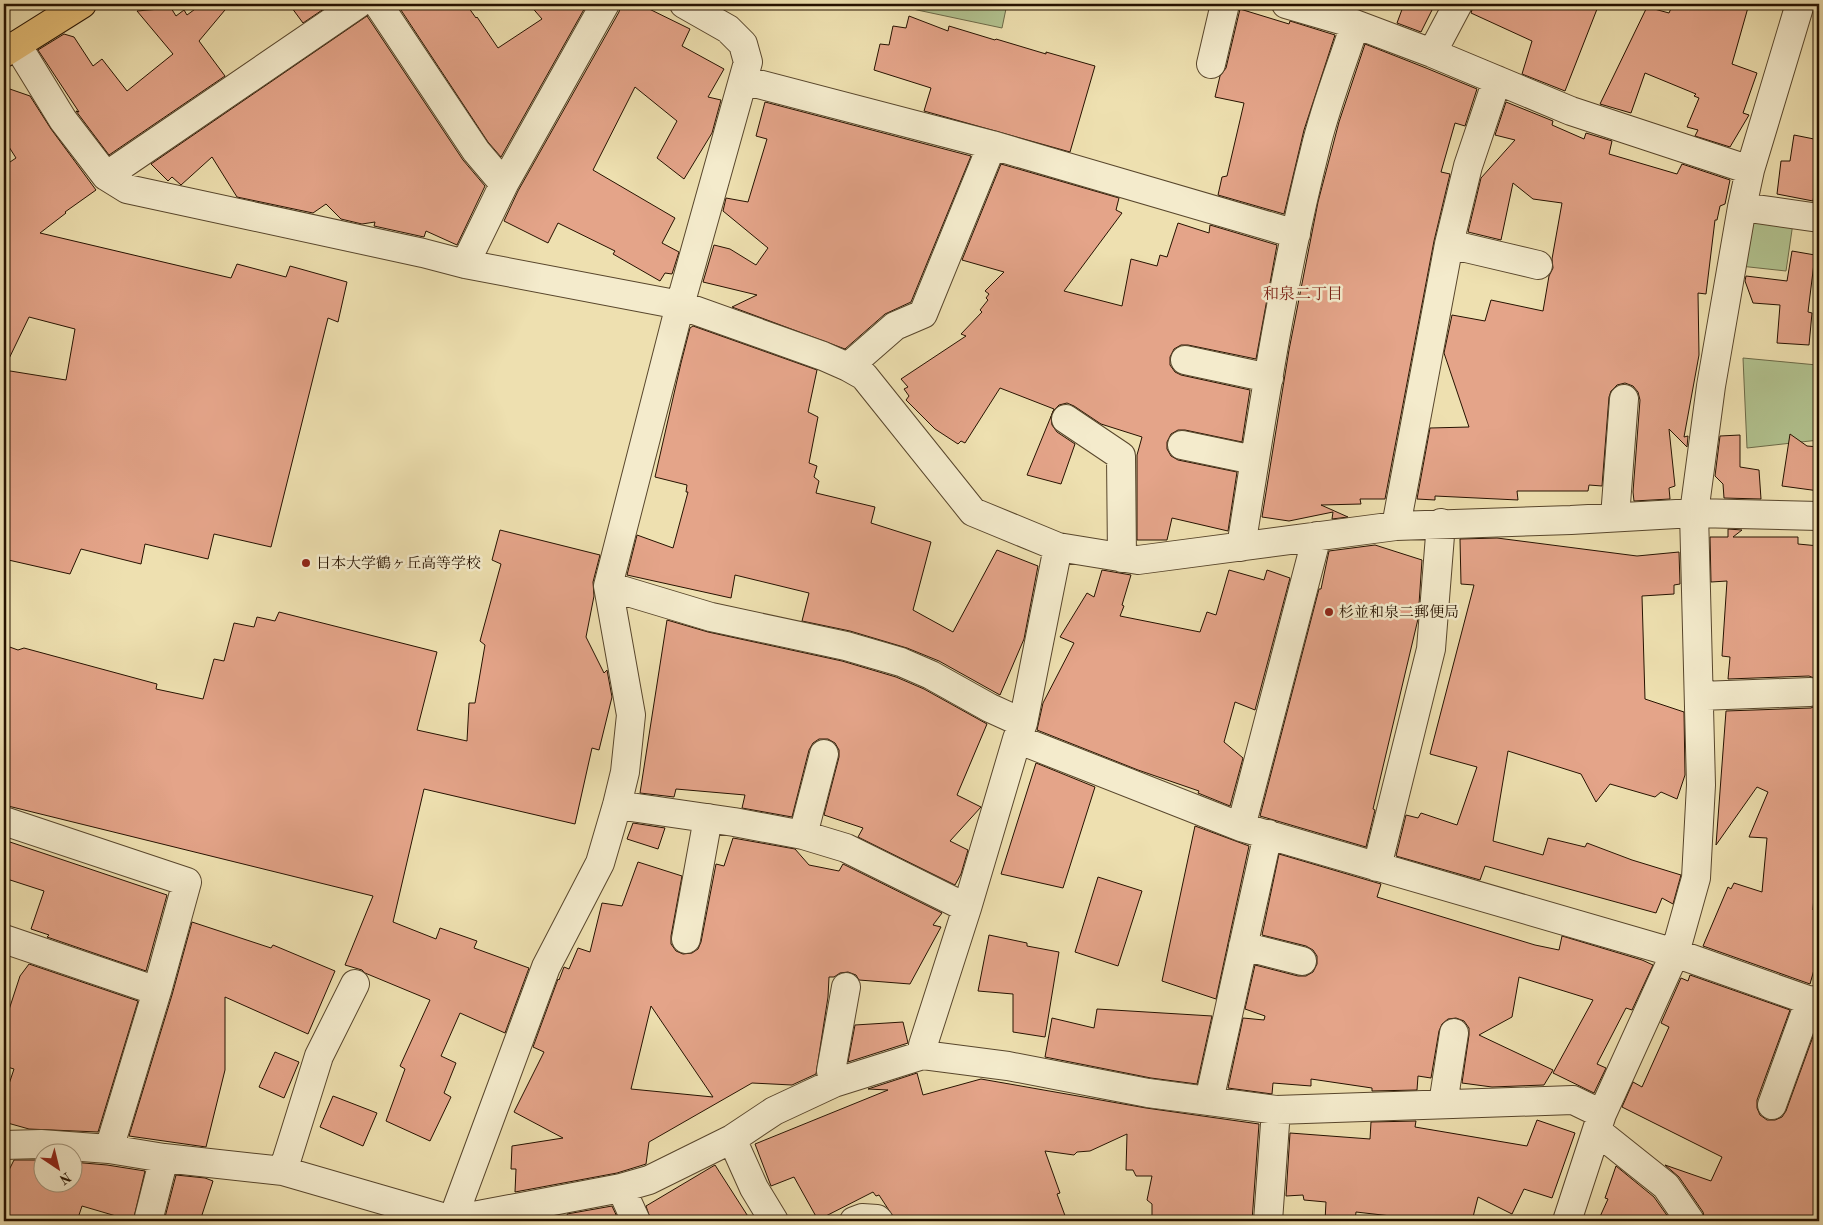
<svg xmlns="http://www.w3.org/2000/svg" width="1823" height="1225" viewBox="0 0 1823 1225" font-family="'Old Standard TT','Noto Serif JP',serif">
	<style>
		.green { fill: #b2c390; stroke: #6c6a48 }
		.building { fill: #e4a489; stroke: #261200; fill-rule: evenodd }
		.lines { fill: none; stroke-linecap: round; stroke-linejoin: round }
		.minor-casing { stroke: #58462c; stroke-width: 30 }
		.major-casing { stroke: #261200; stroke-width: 30 }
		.minor { stroke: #f4ebcc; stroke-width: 28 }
		.major { stroke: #e7c078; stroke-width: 28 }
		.poi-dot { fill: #8f2418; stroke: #f4ebcc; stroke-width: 2 }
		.labels { text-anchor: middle; stroke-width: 5; stroke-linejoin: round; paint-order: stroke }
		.poi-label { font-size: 15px; fill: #261200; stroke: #f4ebcc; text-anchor: start }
		.neighbourhood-label { font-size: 16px; fill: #7a1f14; stroke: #f4ebcc }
	</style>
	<rect width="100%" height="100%" fill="#eee0b0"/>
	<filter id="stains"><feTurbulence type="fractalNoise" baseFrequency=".004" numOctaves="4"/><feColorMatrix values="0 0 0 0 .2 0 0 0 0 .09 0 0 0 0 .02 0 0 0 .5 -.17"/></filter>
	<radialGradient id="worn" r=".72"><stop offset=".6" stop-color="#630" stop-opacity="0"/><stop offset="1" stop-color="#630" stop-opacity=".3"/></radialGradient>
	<!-- green -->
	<path class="green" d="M889,4H1007L1002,28Z
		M1750,218L1793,223L1786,271L1740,266Z
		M1817,298H1819V440L1747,448L1743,358L1817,365Z"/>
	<!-- building -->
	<path class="building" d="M202,4H230L199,41L225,76L109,155L76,111L79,112L38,50L64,34L74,37L93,66L102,59L127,91L173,54L137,11L171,8L176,16L184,10L187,15Z
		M289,4H331L303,23Z
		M397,4H466L476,18L477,17L498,48L542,19L529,4H587L501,157L488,142Z
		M621,4H639L690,29L682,46L724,69L708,97L721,100L712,133L684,179L657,158L677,121L635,87L593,170L675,218L662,243L679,252L672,274L665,273L660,281L613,254L615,251L558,223L548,243L504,221L518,191L619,12Z
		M1404,4H1435L1421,32L1397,23Z
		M1474,4H1599L1565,91L1522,74L1532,41L1471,13Z
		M1673,4H1749L1732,64L1757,73L1743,113L1749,115L1730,147L1695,136L1698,130L1687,127L1699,98L1694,96L1696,94L1645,73L1631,113L1600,104L1647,7L1669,13Z
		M1240,9L1289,24L1290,21L1335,35L1304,130L1284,214L1218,195L1222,177L1227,176L1244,103L1215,97L1220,76L1226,68Z
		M367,16L463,160L485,186L457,245L426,231L424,237L374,226L375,222L362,224L341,219L326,204L313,213L237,197L212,157L181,185L172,177L168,181L151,164Z
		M909,16L948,31L949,26L995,40L996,39L1046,54V52L1095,66L1070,152L924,111L931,88L874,70L880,44L889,45L893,26L906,28Z
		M1365,44L1426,68L1477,89L1465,126L1455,123L1441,172L1450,174L1434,241L1385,499H1360L1361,504L1321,505L1348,517L1332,519L1333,512L1289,521L1262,517L1289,350L1318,202L1339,122Z
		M4,87L30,96L51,129L96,190L65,212L66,213L40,233L231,278L237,264L286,277L290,266L347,282L338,322L328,318L271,547L214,534L208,559L145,544L141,564L81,549L70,574L4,559V370L66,380L75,329L29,317L4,369V166L16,158L4,139Z
		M765,102L971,156L911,302L885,314L845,349L732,307L757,295L703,282L714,245L730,249L756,265L768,248L723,211L726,198L748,202L767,139L756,136Z
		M1506,102L1553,121L1552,125L1584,139L1586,133L1612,141L1609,154L1677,174L1682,164L1730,180L1725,204L1720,206L1717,220H1715L1706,294L1698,293L1699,355L1684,437L1688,436L1687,447L1669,429L1675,486L1669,488L1670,499L1634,501L1633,492L1640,400L1638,392L1633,386L1625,383L1617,385L1611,391L1609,397L1602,486L1589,485L1588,491H1517L1518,500L1435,496V500L1417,499L1430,428L1469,427L1444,353L1452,315L1485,321L1491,300L1543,311L1549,276L1553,268L1552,259L1562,203L1533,199L1513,183L1501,240L1468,232L1481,178L1515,140L1495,135Z
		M1794,135L1819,140V188H1815L1813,201L1777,194L1781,161H1790Z
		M1001,164L1119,198L1116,210L1122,213L1064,291L1122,306L1131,259L1157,266L1160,255L1167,257L1178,223L1209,233L1210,225L1277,245L1256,359L1188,345H1181L1174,349L1170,357V365L1175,372L1181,375L1250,390L1242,442L1185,430H1178L1171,434L1167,442V449L1171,456L1178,460L1237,472L1228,531L1172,518L1167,540H1137V455L1142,437L1101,424L1074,406L1067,403L1059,405L1053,411L1051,417L1052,425L1057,432L1075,444L1061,484L1027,475L1054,409L1000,388L965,443L961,441L958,444L935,429L906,400L909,396L904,389L908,387L901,379L966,336L961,334L982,312L980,310L988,300L986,298L989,294L985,291L1004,272L962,260Z
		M1792,251L1815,255L1808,312L1812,313L1809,345L1777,343L1780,305L1753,303L1745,281L1746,276L1787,281Z
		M693,326L817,370L808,412L818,417L809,463L817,466L814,477L819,481L816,493L875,507L871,523L931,542L913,610L953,632L997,550L1038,566L1024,639L1000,695L939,661L907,648L850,631L802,621L809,593L735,575L731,598L627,575L637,535L673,548L688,492H686L687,485L655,477L681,363L690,328Z
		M1790,434L1807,446L1819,447V491L1782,486Z
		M1740,435V467L1759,470L1761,499L1724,498L1723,484L1715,476L1720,436Z
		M1728,529L1742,530L1733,537H1798V544L1819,546V680L1809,676L1728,679L1730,657L1722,656L1727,581L1711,582L1710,537H1728Z
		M500,530L600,555L593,582L594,596L586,637L604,673L607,670L612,697L599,750L592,748L575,824L424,789L393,922L436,939L440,928L477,941L474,948L529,968L505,1033L460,1013L441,1056L456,1063L444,1093L451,1097L430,1141L386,1121L405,1069L400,1066L430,1000L365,973L362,970L345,965L373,896L4,805V645L18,650L24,648L157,684L156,689L203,699L214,659L224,661L234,623L254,627L257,617L275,621L279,612L437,652L417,730L467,741L469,703H475L485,645L480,641L501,564L492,560Z
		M1497,538L1637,556L1679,552L1680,584L1674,585V594L1642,596L1645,699L1684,712L1685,775L1677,799L1661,792L1655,797L1610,784L1596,802L1581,774L1508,751L1493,841L1543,855L1548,838L1585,847L1587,843L1632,860L1681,875L1673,904L1662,898L1656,913L1485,866L1480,880L1396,856L1406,815L1418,818L1421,813L1457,825L1477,767L1430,754L1474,585L1461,584L1460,539Z
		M1375,545L1422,560L1418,619L1373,809L1375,810L1366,847L1260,816L1319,589H1321L1329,551Z
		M1102,570L1131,575L1122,605L1124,606L1120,616L1200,632L1207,612L1216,615L1229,570L1264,580L1267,570L1290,578L1255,710L1235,702L1224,742L1243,758L1230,806L1198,793L1199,791L1138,770L1037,730L1043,703L1074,643L1060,637L1087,593L1094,597Z
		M667,620L708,632L842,661L896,677L924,689L987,724L957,795L981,807L950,841L968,850L961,874L955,885L858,837L863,828L824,815L839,757V750L835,743L828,739H819L813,743L809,750L792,817L742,808L745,795L676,789L674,797L640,793Z
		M1819,704V818L1813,910L1819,912V952L1810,984L1703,946L1728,887L1731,889L1734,883L1762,892L1767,838L1749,837L1768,792L1757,787L1716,845L1726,711L1811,708Z
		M1036,763L1095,787L1063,888L1001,874Z
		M633,823L665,828L658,849L627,839Z
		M1195,826L1249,846L1216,999L1162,981Z
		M733,838L795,849L809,865L839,871L843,864L942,913L933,925L941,927L910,984L859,980L856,975L848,972L840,973L834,977H829L828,997L816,1074L792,1085L752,1083L649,1142L646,1164L643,1165L617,1173L515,1192L516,1169H511L512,1146L563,1138L514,1112L544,1052L533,1047L558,979L559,980L564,967L569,969L578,948L590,952L602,903L622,906L638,862L682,876L671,936V944L676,951L683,954L692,953L698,949L701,942L716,864L724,866ZM651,1006L713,1097L631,1089Z
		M4,840L167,895L146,971L47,937L49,935L31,929L44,891L4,878Z
		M1279,854L1381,884L1377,897L1535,945L1559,950L1562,936L1642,960L1653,965L1632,1010L1626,1008L1597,1064L1606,1068L1594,1093L1553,1073L1593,1000L1519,977L1512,1017L1479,1035L1553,1070L1544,1085L1492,1087L1462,1083L1469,1035V1028L1464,1021L1456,1018L1448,1019L1442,1024L1439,1031L1431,1078L1418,1076L1417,1090L1372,1091V1088L1311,1079V1086L1273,1083L1272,1094L1228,1088L1243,1018L1264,1020L1265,1016L1245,1009L1255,965L1298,976H1306L1313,972L1317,964V956L1313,950L1306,946L1262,935Z
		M1098,877L1142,891L1118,966L1075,952Z
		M192,922L271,948L273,945L335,971L308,1034L225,997V1070L206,1147L129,1136L172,995Z
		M989,935L1027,943V946L1059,952L1045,1037L1013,1032V994L978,991Z
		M29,964L138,1001L98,1132L29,1129L4,1122V1099L14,1069L4,1066V1025L20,976Z
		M1690,975L1790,1010L1757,1100V1108L1760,1115L1767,1120H1775L1782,1117L1786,1111L1819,1020V1221H1705L1703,1212L1679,1177L1665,1165L1711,1181L1722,1157L1622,1107L1633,1082L1642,1087L1669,1027L1661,1023L1681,978L1688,981Z
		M1097,1009L1212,1016L1197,1084L1151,1078L1045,1057L1052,1018L1094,1028Z
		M903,1022L908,1043L848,1062L855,1025Z
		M275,1052L299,1062L284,1098L259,1087Z
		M917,1073L923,1095L981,1079L1146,1108L1259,1124L1252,1221H1152V1204L1147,1200L1152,1176H1136L1133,1170H1126L1127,1134L1090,1151L1077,1152L1074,1155L1045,1151L1060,1193L1057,1194L1067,1221H896L879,1195L876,1196L873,1192L818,1220L794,1177L771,1186L755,1144L888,1090L868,1089Z
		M333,1096L377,1113L363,1146L320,1127Z
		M1537,1120L1575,1133L1552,1198L1524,1189L1512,1214L1478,1197L1472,1221H1435L1356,1212L1355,1221H1325L1326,1202L1304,1200L1303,1195L1286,1196L1290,1133L1370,1139L1371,1122L1416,1121L1415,1127L1527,1146Z
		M14,1160H42V1182H72V1162L107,1165L145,1171L133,1221L82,1206L77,1221H4V1180Z
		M715,1165L751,1221H651L646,1206Z
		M1616,1166L1654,1197L1671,1221H1598L1608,1199L1605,1198Z
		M176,1175L205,1178L213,1181L200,1221H164Z
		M612,1206L619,1221H570L567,1214Z"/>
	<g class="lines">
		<!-- minor casing -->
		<g class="minor-casing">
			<path id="minor" d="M378,4L476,151L504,184
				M1286,4L1355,24L1432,53L1571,111L1750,170
				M17,45L63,120L106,176L127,189L423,253L465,264L680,305L823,356L848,367L864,376L973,512L1058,547L1138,560L1396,526L1571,520L1694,513L1819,516
				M1432,53L1458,4
				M1211,64L1225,4
				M743,80L992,145L1296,234
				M106,176L358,4
				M1742,207L1819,218
				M1449,244L1538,265
				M465,264L504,184L605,4
				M1185,360L1269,378
				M848,367L895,326L923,314L992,145
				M1066,419L1121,456L1122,558
				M1182,445L1254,460
				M1615,517L1624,399
				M1396,526L1449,244L1468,166L1497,80
				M1241,547C1262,415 1282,280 1315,150C1325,107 1342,65 1355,24
				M608,586L711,617L846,646L901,662L931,675L990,708L1023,723
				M1700,696L1810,692
				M1017,739L1241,827L1675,953L1819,1004
				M617,805L734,822L803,835L846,848L967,908
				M4,821L187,882L157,991L109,1149
				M1241,827L1317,536
				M803,835L824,754
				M1377,867L1431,649L1441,523
				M4,939L157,991
				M686,939L708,818
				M1243,946L1302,961
				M923,1055V1045L967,908L1017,739L1023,723L1058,547
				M834,1083L831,1071L846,987
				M1209,1101L1268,834
				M1443,1104L1454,1033
				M1772,1105L1810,1000
				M1597,1131L1666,1186L1690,1221
				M732,1139L754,1188L774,1221
				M4,1145L41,1144L109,1149L164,1158L283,1171L452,1220L621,1188L649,1180L732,1139L774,1111L834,1083L923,1055L1008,1066L1148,1093L1276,1110L1573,1100L1602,1114
				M283,1171L319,1056L355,984
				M621,1188L636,1221
				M148,1221L164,1158
				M452,1221L546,967L600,863L617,805L625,772L631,715L608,586L680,305L748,62L743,44L728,29L684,4
				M854,1221L862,1218L877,1219L879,1221
				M1268,1221L1276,1110
				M1567,1221L1602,1114L1675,953L1696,878L1701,785L1694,513L1711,386L1742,207L1750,170L1800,4"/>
		</g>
		<!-- major casing -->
		<g class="major-casing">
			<path id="major" d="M4,53L82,4"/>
		</g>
		<!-- minor -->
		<use href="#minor" class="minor"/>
		<!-- major -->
		<use href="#major" class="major"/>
	</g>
	<!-- markers -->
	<g class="poi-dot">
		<circle cx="306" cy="563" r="5"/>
		<circle cx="1329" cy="612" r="5"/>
	</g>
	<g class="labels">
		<!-- poi labels -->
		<g class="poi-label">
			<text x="316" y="568">日本大学鶴ヶ丘高等学校</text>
			<text x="1339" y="617">杉並和泉二郵便局</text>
		</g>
		<!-- neighbourhood labels -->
		<g class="neighbourhood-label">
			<text x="1303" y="299">和泉二丁目</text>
		</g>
	</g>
	<!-- margin -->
	<rect width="1823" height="1225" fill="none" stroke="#eee0b0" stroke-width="20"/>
	<rect x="5" y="5" width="1813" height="1215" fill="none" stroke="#261200" stroke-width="2.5"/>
	<rect x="10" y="10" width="1803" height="1205" fill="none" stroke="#261200"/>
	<!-- north arrow -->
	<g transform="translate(58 1168) rotate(145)"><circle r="24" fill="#f4ebcc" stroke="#a2947a"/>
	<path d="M0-4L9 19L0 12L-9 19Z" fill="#8f2418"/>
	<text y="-8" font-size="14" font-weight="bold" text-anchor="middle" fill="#261200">N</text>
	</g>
	<rect width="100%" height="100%" filter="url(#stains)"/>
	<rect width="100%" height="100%" fill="url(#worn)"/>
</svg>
